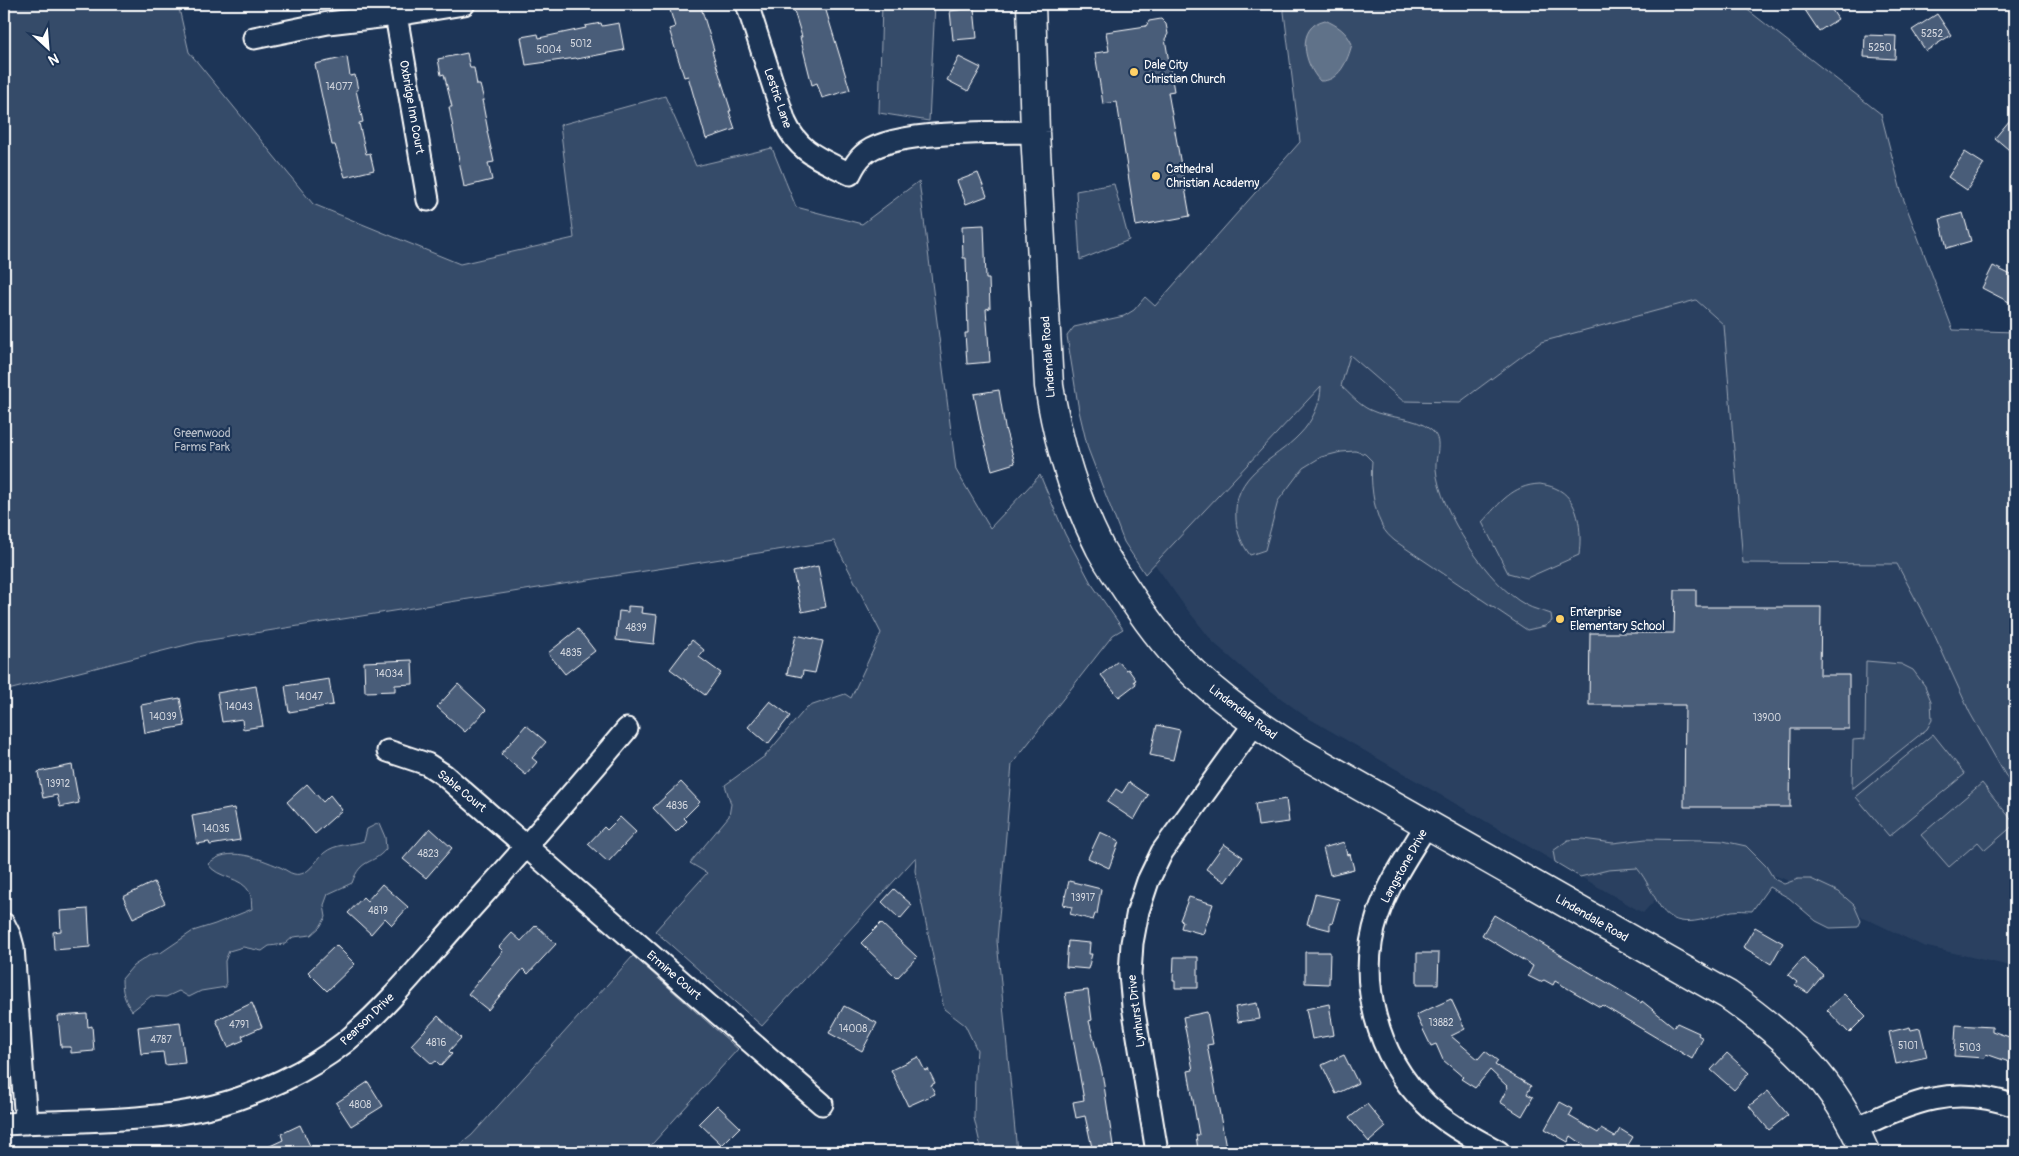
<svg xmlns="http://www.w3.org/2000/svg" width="2019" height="1156" viewBox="0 0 2019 1156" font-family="Pangolin,sans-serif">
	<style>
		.built { fill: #2a4161 }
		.green { fill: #364b69; stroke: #9aa5b4 }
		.water { fill: #617289; stroke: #a0aab8 }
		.building { fill: #4a5d79; stroke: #fff }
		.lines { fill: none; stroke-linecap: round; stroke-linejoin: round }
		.street-casing { stroke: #fff; stroke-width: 25 }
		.secondary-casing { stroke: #fff; stroke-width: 31 }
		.street { stroke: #1d3557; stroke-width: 21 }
		.secondary { stroke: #1d3557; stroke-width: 28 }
		.poi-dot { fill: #ffd166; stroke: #1d3557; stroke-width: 2 }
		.labels { text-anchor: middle; stroke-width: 4.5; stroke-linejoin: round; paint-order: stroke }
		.number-label { font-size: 10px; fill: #d2d6de }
		.poi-label { font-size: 12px; fill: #fff; stroke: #1d3557; text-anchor: start }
		.street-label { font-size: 12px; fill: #fff; stroke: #1d3557 }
		.park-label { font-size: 12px; fill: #b9c0ca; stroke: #1d3557 }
	</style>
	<rect width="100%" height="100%" fill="#1d3557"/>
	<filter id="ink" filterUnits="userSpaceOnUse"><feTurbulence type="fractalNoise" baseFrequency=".02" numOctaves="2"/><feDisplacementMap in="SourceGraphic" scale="10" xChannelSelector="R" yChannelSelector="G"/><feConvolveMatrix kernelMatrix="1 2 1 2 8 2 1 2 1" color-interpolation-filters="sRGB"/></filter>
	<g filter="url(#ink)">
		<!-- built -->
		<path class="built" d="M1695,300L1724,325L1743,562L1897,564L1934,634L1970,713L2015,792V967L1923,946L1782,878L1697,854L1643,913L1305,716L1255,679L1213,642L1183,604L1154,563L1350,355L1403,401L1460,402L1541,342Z"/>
		<!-- green -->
		<path class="green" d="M4,4H178L189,52L313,204L460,264L574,238L560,125L665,96L696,166L772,148L796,207L862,224L919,181L956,470L990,528L1040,475L1065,534L1091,583L1123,629L1113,635L1012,764L997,941L1017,1152H982L974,1118L975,1073L977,1050L965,1025L944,1009L915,871L916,857L762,1026L655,931L707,873L690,863L729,816L731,804L725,785L765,756L807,707L845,694L851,698L881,633L834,541L198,642L4,691Z
			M882,4H935L929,121L879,113Z
			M1283,4H1740L1881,114L1902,195L1953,330L2015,332V792L1970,713L1934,634L1897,564L1743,563L1724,325L1696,300L1541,342L1460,402L1403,401L1350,355L1341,386C1350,394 1359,405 1370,410C1388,419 1415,416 1431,430C1444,440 1435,455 1436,469C1439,510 1489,586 1526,605C1533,609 1543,611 1551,614L1552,621L1545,626L1527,630L1395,541C1390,537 1385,532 1382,526C1373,508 1370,481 1372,461L1365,454L1355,451L1341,452L1321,457L1303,468L1278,501L1265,550L1250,555C1242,544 1237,533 1236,520C1232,472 1274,462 1300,434C1312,422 1321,403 1321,386L1145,574L1124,542L1088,449L1079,411L1067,336L1074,327L1124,316L1134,310L1145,297L1155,306L1300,142Z
			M1114,184L1129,240L1080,260L1076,191Z
			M1540,484C1545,485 1551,486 1555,488C1580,498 1582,532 1579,555L1527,578L1508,573L1482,522C1500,503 1512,485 1540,484Z
			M1866,661L1901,664L1913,670L1925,686L1931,701L1932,720L1927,729L1852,789L1853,740L1865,739Z
			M1933,734L1965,774L1889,836L1856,797Z
			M1982,783L2015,824L1985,850L1978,842L1949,867L1921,835Z
			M379,823L385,837L386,849C372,866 361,857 352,883L328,894L324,905L326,917L320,927L311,935L293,937L285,944L269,946L262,951L243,947L229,951L225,961L226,987L201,991L189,997L179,991L166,997L151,996L132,1011C124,1000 122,991 122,979L133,966L150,955L162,952L193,931L215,924L252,909C251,904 252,897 250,893C242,876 217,879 208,864C228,845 258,858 280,867C285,869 289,873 294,874C308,877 315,861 324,853C336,843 349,846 364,841L367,829Z
			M1583,839L1613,843L1646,839L1702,840L1723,841L1746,846L1766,866L1774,879L1784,884L1798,879H1811L1839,892L1854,905L1861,921L1858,927L1830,928L1816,921L1789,898L1769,887L1752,911C1746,911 1739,910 1732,911C1708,917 1679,933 1661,908C1652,894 1647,880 1637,868L1608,870L1580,877L1555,862L1553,851L1568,840Z
			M633,956L738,1049L645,1152H451L472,1135Z"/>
		<!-- water -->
		<path class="water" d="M1325,20C1338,26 1346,31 1352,44C1348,60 1339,82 1320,81C1304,64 1295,27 1325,20Z"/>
		<!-- building -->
		<path class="building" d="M692,4H700L714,50L712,51L731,111H729L735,129L706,139L688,76L684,77L669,29L675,27L670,10Z
			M792,4H824L850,90L822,98L817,83L812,85L800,37H802Z
			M1801,4H1828L1838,19L1819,31Z
			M974,8L977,38L953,40L950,11Z
			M1937,14L1951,35L1926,51L1912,30Z
			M1161,19L1166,24L1168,34L1165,39L1174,91L1168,92L1190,216L1136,226L1117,102L1103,104L1095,53L1109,51L1106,32L1146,26L1149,21Z
			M601,23L602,26L619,23L624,50L577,59L576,58L526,65L521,37L538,34L539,38L586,28L585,26Z
			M1865,35L1896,36L1895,59L1864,57Z
			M467,53L470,68H474L477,85H480L484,100H482L488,131H487L494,162L488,163L492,180L464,187L449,107H452L444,74L441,75L438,59Z
			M347,57L350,76L355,75L358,90H356L363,122L359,123L366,154L370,153L374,170L345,177L335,145H332L315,64Z
			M959,57L981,68L968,91L947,80Z
			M2015,114V155L1995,138Z
			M1965,152L1984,164L1967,190L1948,177Z
			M978,173L987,196L966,204L957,181Z
			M1963,213L1971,241L1947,248L1940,219Z
			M984,225L986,279H989L990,308L986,309L990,362L967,364L965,333H968L966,258H963L962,226Z
			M1993,266L2015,277V294L2011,303L1982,288Z
			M999,390L1005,428L1015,463L992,470L981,430L974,394Z
			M818,566L826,607L802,612L793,572Z
			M1675,590H1696V607H1821L1820,675H1849V729H1791L1790,807H1684L1685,705H1589L1590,633H1674Z
			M628,606L642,607L641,613L657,615L654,644L616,640L619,611L628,612Z
			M578,629L595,651L565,674L548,653Z
			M796,635L823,641L815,673L803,671L802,677L787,674Z
			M692,640L704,650L699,657L721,673L705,695L670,669Z
			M412,660L413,684L395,685V691L365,692L364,662Z
			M1118,661L1126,670L1128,669L1136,680L1134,681L1136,684L1119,697L1101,675Z
			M329,679L333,705L289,712L285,686Z
			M458,684L486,710L465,732L437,707Z
			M256,686L263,726L243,729L242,719L222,722L217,693Z
			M180,698L185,726L145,733L141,705Z
			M770,701L790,716L768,744L748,727Z
			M526,725L546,742L532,758L537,762L526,775L501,754Z
			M1157,725L1180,730L1173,760L1150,755Z
			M72,765L79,803L60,807L57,795L43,798L38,772Z
			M681,782L700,802L684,818L687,821L676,832L653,808Z
			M1129,782L1148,795L1134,820L1107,802L1116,789L1122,793Z
			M307,784L323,802L330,795L342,810L315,834L287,802Z
			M1286,799L1289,822L1258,826L1255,804Z
			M234,808L240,840L210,845L209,842L197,844L192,816Z
			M620,817L636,832L608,862L588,844L604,827L607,830Z
			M430,828L452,848L426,878L403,859Z
			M1100,832L1119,841L1109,868L1088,858Z
			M1344,842L1347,855L1350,854L1354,869L1330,875L1323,848Z
			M1224,844L1243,857L1225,882L1206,869Z
			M1069,881L1101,889L1097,914H1095L1093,920L1070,914L1072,907L1063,905Z
			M154,882L165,903L133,918L123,897Z
			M382,884L408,907L392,925L385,918L371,934L348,913L363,897L367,901Z
			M894,889L912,905L900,919L882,902Z
			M1315,894L1339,899L1332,924L1330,923V930L1307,924Z
			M1189,897L1213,904L1203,934L1181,928L1183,921L1180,920Z
			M88,909L90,947L54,950L53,932L61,931L60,911Z
			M1494,915L1641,1003L1642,1001L1674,1027L1677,1023L1699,1033L1698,1035L1703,1038L1692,1059L1602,1005L1600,1007L1555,981L1553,985L1544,980L1540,982L1528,976L1533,966L1482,935Z
			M881,923L917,957L897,978L861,943Z
			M536,925L556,944L528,974L523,969L488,1010L468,994L503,951L499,947L512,933L521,941Z
			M1755,927L1783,943L1771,964L1743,947Z
			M1068,941L1090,943L1089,954H1092L1088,969L1066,967Z
			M336,945L355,964L327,991L308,972Z
			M1305,952H1330L1329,984L1305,983Z
			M1417,953H1439L1438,984H1417Z
			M1174,957H1198V988H1175V981H1173Z
			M1803,958L1823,975L1808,993L1795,985L1797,982L1788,975Z
			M1088,990L1092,1020L1089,1021L1102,1072L1114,1152H1093L1085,1116L1076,1118L1073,1102L1084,1100L1065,993Z
			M1844,994L1866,1016L1849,1033L1827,1010Z
			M1451,999L1465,1029L1451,1036L1478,1059L1485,1051L1498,1061L1495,1065L1531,1086L1527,1094L1533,1097L1522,1116L1500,1102L1508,1087L1490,1070L1475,1088L1461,1079L1463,1077L1443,1060L1436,1044L1431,1046L1416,1015Z
			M252,1003L262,1027L242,1036L244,1040L228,1047L216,1020Z
			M1257,1003L1260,1019L1238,1022L1235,1007Z
			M1329,1004L1334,1035L1312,1039L1306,1009Z
			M844,1006L877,1023L862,1051L829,1033Z
			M1207,1012L1213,1044L1207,1045L1226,1147L1202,1151V1149L1198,1150L1196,1135H1199L1188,1071L1193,1070L1183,1017Z
			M87,1014L88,1027L92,1026L94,1051L71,1053V1047H61L58,1016Z
			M438,1016L461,1038L449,1051L452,1054L441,1066L436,1061L432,1064L411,1045Z
			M180,1022L185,1063L165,1065L163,1052L141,1054L138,1027Z
			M1956,1025L1992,1027V1031L2015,1039V1064L1986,1054L1985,1058L1954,1056Z
			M1910,1027L1911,1030L1920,1028L1927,1057L1896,1064L1889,1032Z
			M1727,1053L1749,1073L1734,1090L1711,1070Z
			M1344,1055L1358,1083L1336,1094L1322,1065Z
			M918,1057L925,1071L928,1069L935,1083L931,1085L935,1094L908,1106L891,1070Z
			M368,1082L383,1106L351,1126L336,1103Z
			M1768,1091L1788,1115L1769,1130L1749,1106Z
			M1560,1102L1573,1109L1569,1116L1598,1133L1601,1129L1615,1137L1620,1129L1633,1137L1628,1145L1640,1152H1594L1571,1136L1568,1142L1545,1129Z
			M1367,1104L1386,1127L1369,1142L1349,1118Z
			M717,1105L740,1127L722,1145L699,1123Z
			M300,1125L313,1152H257L283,1140L281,1134Z"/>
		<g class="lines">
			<!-- street casing -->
			<g class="street-casing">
				<path id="street" d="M747,4L785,122C799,153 821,159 850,174C853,168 857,160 863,155C890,129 996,133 1035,132
					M396,15L428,200
					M254,38L328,23L396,15L464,4
					M388,751L427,764L444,775L822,1104
					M1427,824C1409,854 1389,882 1378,915C1356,980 1377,1057 1426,1104C1447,1125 1474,1138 1499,1152
					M4,924L10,936L13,947L26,1123
					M4,1124C73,1120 146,1123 214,1106C259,1094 307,1072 344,1043C387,1008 427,957 465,915C520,854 574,792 627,729
					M1854,1129C1911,1103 1952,1083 2015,1106
					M1157,1152L1133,1006L1130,974L1132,943L1138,911L1148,881L1162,852L1255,723"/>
			</g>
			<!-- secondary casing -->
			<g class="secondary-casing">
				<path id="secondary" d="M1031,4L1035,132L1049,386C1058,443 1074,497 1100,548C1107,561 1116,574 1124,586C1142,614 1161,641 1184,664C1218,698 1258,725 1298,751L1728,995C1791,1040 1834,1080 1865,1152"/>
			</g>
			<!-- street -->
			<use href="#street" class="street"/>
			<!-- secondary -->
			<use href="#secondary" class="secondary"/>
		</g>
	</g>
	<!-- markers -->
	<g class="poi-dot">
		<circle cx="1134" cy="72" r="5"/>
		<circle cx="1156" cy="176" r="5"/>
		<circle cx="1560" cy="619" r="5"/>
	</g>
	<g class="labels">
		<!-- number labels -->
		<g class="number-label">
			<text x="1932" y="37">5252</text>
			<text x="581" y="47">5012</text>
			<text x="1880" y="51">5250</text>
			<text x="549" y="53">5004</text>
			<text x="339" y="90">14077</text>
			<text x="636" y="631">4839</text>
			<text x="571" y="656">4835</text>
			<text x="389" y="677">14034</text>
			<text x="309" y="700">14047</text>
			<text x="239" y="710">14043</text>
			<text x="163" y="720">14039</text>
			<text x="1767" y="721">13900</text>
			<text x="58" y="787">13912</text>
			<text x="677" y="809">4836</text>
			<text x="216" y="832">14035</text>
			<text x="428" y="857">4823</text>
			<text x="1083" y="901">13917</text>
			<text x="378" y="914">4819</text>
			<text x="1441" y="1026">13882</text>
			<text x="239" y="1028">4791</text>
			<text x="853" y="1032">14008</text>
			<text x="161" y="1043">4787</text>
			<text x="436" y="1046">4816</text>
			<text x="1908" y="1049">5101</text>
			<text x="1970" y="1051">5103</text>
			<text x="360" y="1108">4808</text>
		</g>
		<!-- poi labels -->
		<g class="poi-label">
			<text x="1144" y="69">Dale City<tspan x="1144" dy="14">Christian Church</tspan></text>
			<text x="1166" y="173">Cathedral<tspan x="1166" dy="14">Christian Academy</tspan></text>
			<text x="1570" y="616">Enterprise<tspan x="1570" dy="14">Elementary School</tspan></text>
		</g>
		<!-- street labels -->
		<g class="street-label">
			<text transform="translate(778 98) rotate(71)" y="4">Lestric Lane</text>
			<text transform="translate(412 107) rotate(80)" y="4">Oxbridge Inn Court</text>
			<text transform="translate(1048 357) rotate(-94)" y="4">Lindendale Road</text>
			<text transform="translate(1243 712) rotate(37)" y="4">Lindendale Road</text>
			<text transform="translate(462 791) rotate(39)" y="4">Sable Court</text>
			<text transform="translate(1404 866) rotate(-61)" y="4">Langstone Drive</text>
			<text transform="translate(1592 918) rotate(30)" y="4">Lindendale Road</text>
			<text transform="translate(674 975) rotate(41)" y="4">Ermine Court</text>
			<text transform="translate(1136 1011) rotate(-97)" y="4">Lynhurst Drive</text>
			<text transform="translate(367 1019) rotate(-44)" y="4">Pearson Drive</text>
		</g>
		<!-- park labels -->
		<g class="park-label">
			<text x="202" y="437">Greenwood<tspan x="202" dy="14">Farms Park</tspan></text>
		</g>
	</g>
	<!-- margin -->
	<rect width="2019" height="1156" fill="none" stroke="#1d3557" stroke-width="20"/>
	<rect x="10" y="10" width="1999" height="1136" fill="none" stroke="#fff" stroke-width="2" filter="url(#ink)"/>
	<!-- north arrow -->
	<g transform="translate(48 48) rotate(154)" stroke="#1d3557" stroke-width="4" paint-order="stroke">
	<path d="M0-4L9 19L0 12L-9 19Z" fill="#ffffff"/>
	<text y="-8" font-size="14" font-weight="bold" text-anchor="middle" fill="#ffffff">N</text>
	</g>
</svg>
